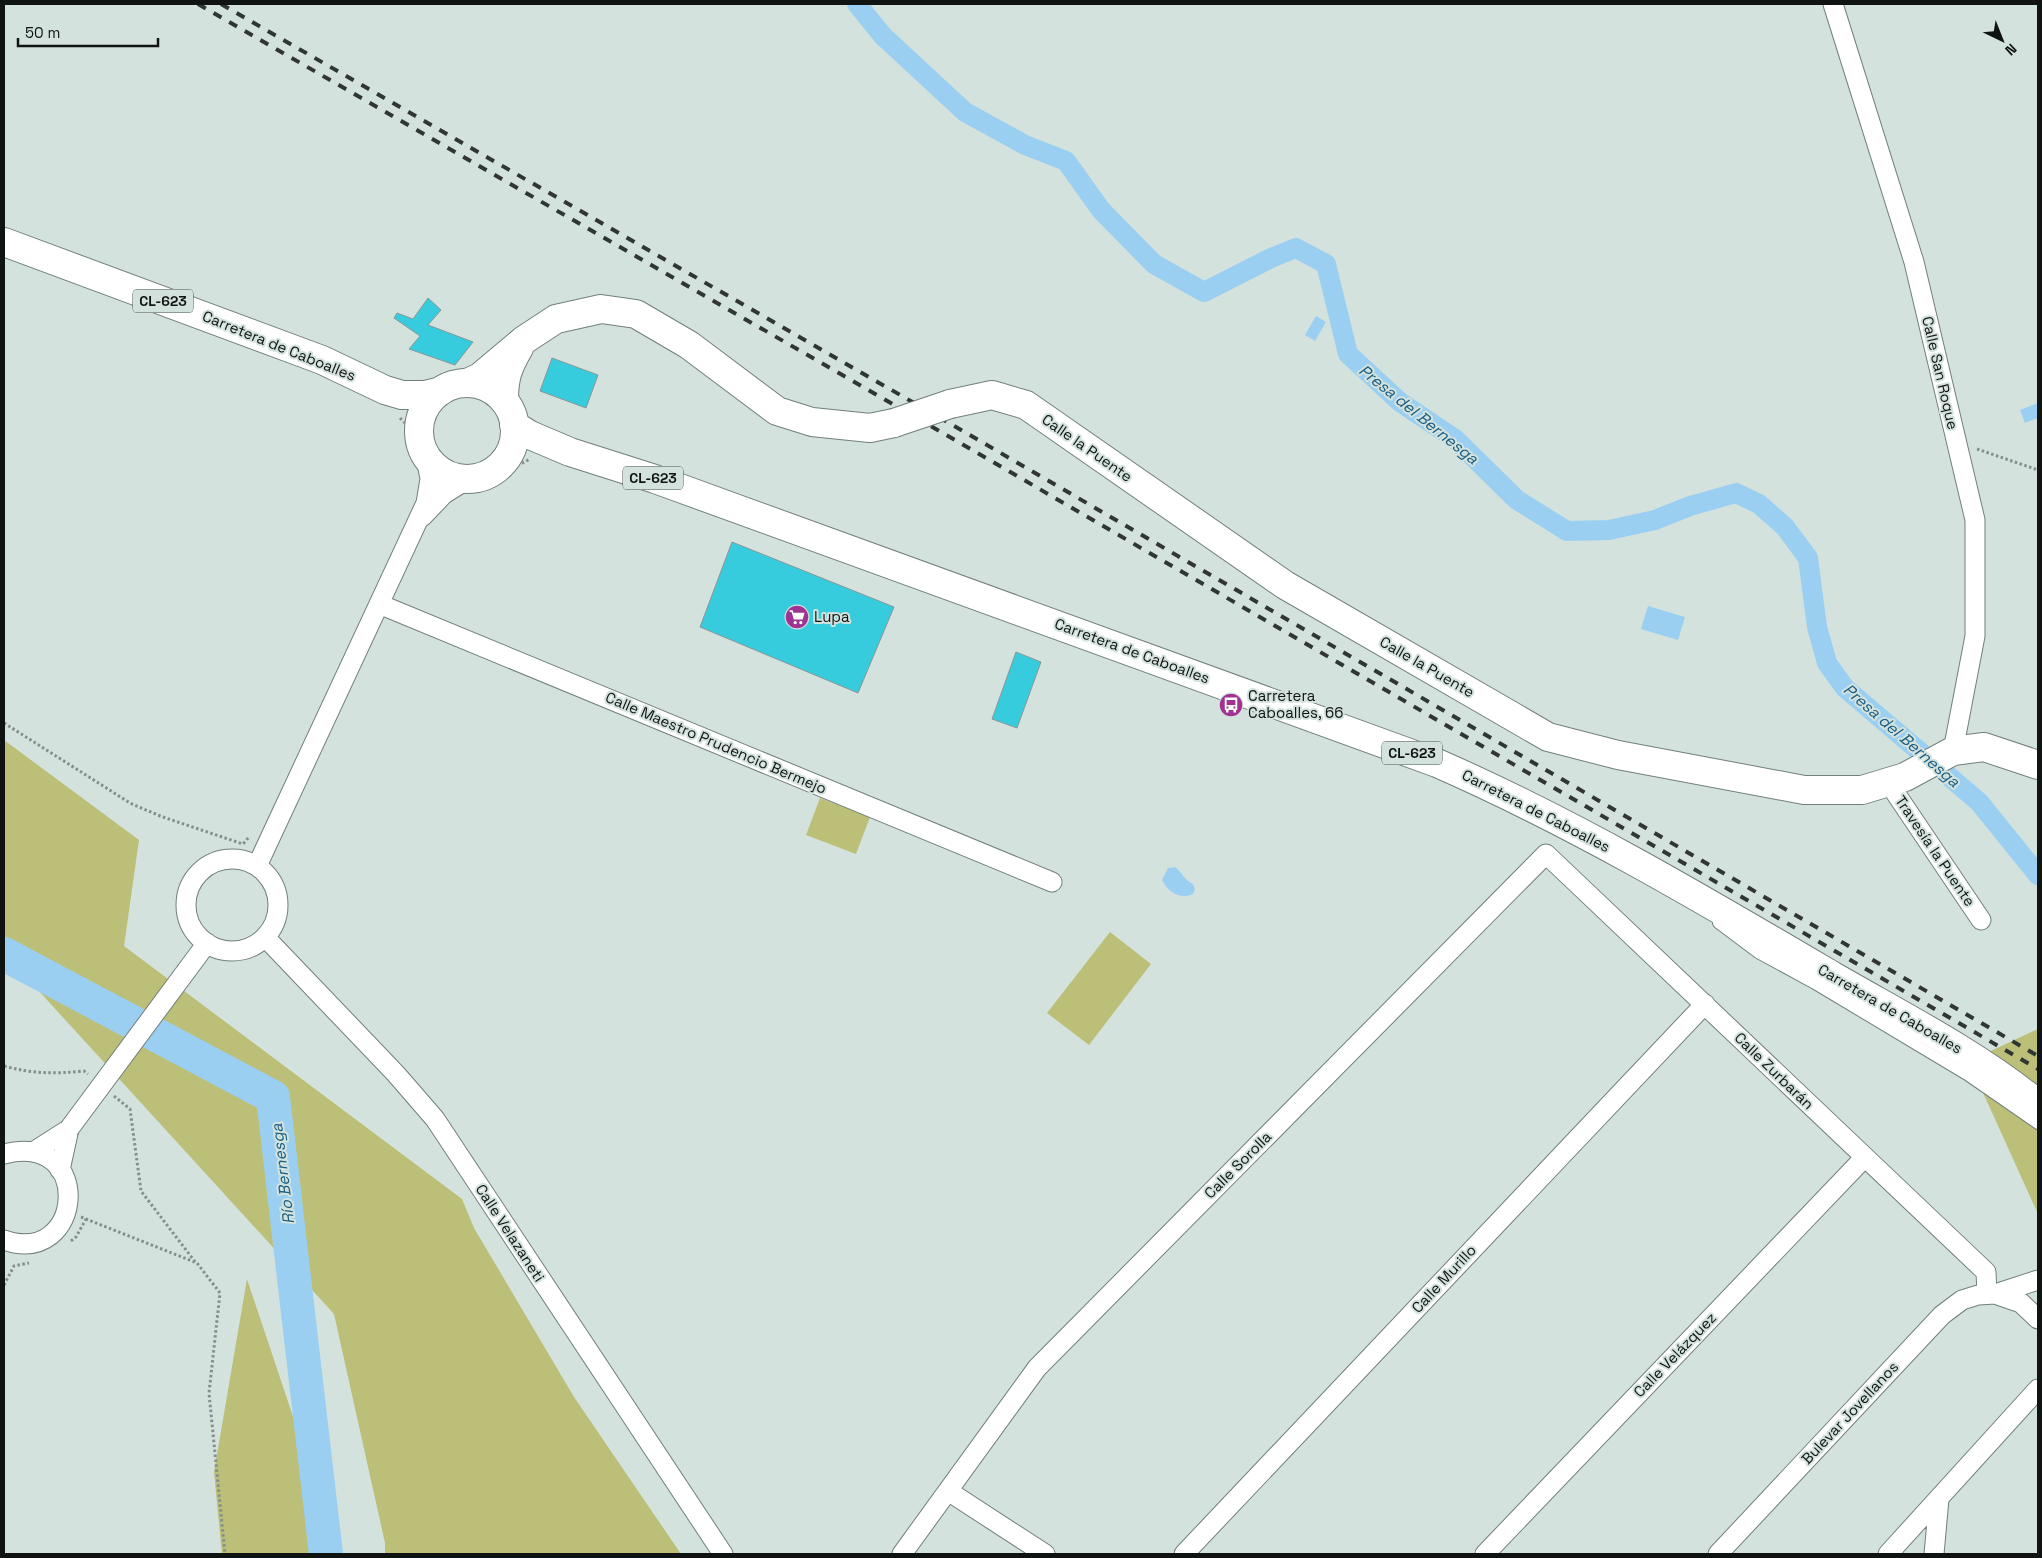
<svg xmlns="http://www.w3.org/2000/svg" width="2042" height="1558" viewBox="0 0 2042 1558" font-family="'Space Grotesk',sans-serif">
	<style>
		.green { fill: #bbbf78 }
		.water { fill: #9bcff2 }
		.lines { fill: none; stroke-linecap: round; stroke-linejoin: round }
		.canal { stroke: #9bcff2; stroke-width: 20 }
		.river { stroke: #9bcff2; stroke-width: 34 }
		.building { fill: #37ccdd; stroke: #8a9799 }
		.lane-casing { stroke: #727f7b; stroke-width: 12 }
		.street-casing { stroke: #727f7b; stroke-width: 21 }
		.secondary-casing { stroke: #727f7b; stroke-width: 30 }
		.primary-casing { stroke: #727f7b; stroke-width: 30 }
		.path { stroke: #848f8b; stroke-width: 3; stroke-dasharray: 2.5 2.5; stroke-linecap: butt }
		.lane { stroke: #fff; stroke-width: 10 }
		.street { stroke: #fff; stroke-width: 19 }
		.secondary { stroke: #fff; stroke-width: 28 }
		.primary { stroke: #fff; stroke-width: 28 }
		.rail { stroke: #303634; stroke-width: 4; stroke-dasharray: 9 9; stroke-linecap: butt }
		.street-bridge-casing { stroke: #727f7b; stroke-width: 21; stroke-linecap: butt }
		.secondary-bridge-casing { stroke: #727f7b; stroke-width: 30; stroke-linecap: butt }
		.street-bridge { stroke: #fff; stroke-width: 19 }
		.secondary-bridge { stroke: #fff; stroke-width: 28 }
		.labels { text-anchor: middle; stroke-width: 4; stroke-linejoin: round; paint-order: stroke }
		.shield { fill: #d4e2dd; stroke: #4a524f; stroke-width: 1 }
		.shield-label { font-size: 14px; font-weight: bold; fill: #0f1412 }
		.street-label { font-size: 15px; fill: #0f1412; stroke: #d4e2dd }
		.poi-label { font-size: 15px; fill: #0f1412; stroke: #d4e2dd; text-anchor: start }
		.water-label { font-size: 16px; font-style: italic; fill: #185d83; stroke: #d4e2dd }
	</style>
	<rect width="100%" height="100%" fill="#d4e2dd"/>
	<!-- green -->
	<path class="green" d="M4,740L139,840L124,946L462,1199L474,1228L574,1397L681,1554H385V1543L334,1314L16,966L4,960Z
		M820,798L870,817L856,854L806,835Z
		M1110,932L1151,964L1089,1045L1047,1013Z
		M2038,1029V1214L1980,1086L1965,1063Z
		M247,1279L339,1554H222L214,1472Z"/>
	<!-- water -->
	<path class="water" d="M1316,316L1326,322L1315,341L1305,335Z
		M2038,403V418L2025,423L2020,410Z
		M1648,606L1685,617L1678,640L1641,629Z
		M1175,867C1182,872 1183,879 1193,884L1195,889L1193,894C1180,900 1168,892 1162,880L1168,868Z"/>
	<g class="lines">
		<!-- canal -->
		<path class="canal" d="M857,4L883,36L965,112L1025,145L1066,161L1101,210L1154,264L1204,292L1271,258L1296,248L1326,264L1348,354L1400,402L1455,439L1517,500L1567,531L1609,530L1655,520L1690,506L1736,493L1759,504L1785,527L1808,558L1817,627L1827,663L1845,688L1979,802L2038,875"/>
		<!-- river -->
		<path class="river" d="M4,954L273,1097L326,1554"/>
	</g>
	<!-- building -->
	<path class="building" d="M428,298L441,310L428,325L473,342L455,365L409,349L420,336L394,318L397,313L413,319Z
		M552,358L598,375L586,408L540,391Z
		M732,542L894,607L858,693L700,627Z
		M1016,652L1041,662L1017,728L992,719Z"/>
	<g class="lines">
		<!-- lane casing -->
		<g class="lane-casing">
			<path id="lane" d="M1718,923L1758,953L1815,984L1967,1075L2038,1124"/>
		</g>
		<!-- street casing -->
		<g class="street-casing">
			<path id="street" d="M1833,4L1914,262L1975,520V636L1953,751
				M422,517L444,494L468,479
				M379,604L1052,882
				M1888,782L1981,920
				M186 905a46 46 0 1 1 92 0a46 46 0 1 1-92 0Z
				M257,866L426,503L430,479L426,457
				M265,937L396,1074L435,1119L723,1554
				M187,970L207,943
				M33,1152L69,1129
				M4,1154C95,1131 84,1268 4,1240
				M60,1170L69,1129
				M1995,1294L2021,1303L2038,1319
				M948,1491L1045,1554
				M902,1554L1037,1368L1546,854L1986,1272L1987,1294
				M1184,1554L1705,1004
				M1485,1554L1865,1157
				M1718,1554L1942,1315L1962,1300L1978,1295L1995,1294L2038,1280
				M1888,1554L2038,1389
				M1934,1554L1939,1499"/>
		</g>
		<!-- secondary casing -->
		<g class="secondary-casing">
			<path id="secondary" d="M467,383L480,377L524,340L556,319L601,309L636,314L689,345L777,411L812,422L870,428L894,423
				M504,400C504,377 508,367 519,348
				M950,404L992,395L1026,405L1285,585L1548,737L1618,755L1804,790H1862L1905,777L1953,751L1984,747L2038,765"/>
		</g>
		<!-- primary casing -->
		<g class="primary-casing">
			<path id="primary" d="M4,242L322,360L385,390L402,395H425L441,391
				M419 431a48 48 0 1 1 96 0a48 48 0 1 1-96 0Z
				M514,425L530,435L570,452L655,479L1437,763C1574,823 1704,900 1833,976C1902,1016 1976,1053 2038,1104"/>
		</g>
		<!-- path -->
		<path class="path" d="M411 433a57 57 0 1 1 114 0a57 57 0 1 1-114 0Z
			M400,418L411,429
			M1977,449L2038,470
			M513,468L530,459
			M4,723L130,803L160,816L243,844L249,837
			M4,1066C33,1074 54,1074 84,1071L88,1074
			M114,1096L130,1109L141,1191L196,1263
			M81,1217L197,1263L220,1293L209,1393L225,1554
			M71,1241L76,1237L86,1219
			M4,1285L14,1266L29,1263"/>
		<!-- lane -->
		<use href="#lane" class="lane"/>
		<!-- street -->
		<use href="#street" class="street"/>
		<!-- secondary -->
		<use href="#secondary" class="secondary"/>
		<!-- primary -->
		<use href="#primary" class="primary"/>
		<!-- rail -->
		<path class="rail" d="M198,4L962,444L2038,1069
			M221,4L968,434L2038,1056"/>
		<!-- street-bridge casing -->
		<g class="street-bridge-casing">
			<path id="street-bridge" d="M69,1129L187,970"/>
		</g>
		<!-- secondary-bridge casing -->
		<g class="secondary-bridge-casing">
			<path id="secondary-bridge" d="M894,423L950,404"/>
		</g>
		<!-- street-bridge -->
		<use href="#street-bridge" class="street-bridge"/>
		<!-- secondary-bridge -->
		<use href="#secondary-bridge" class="secondary-bridge"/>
	</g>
	<!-- icons -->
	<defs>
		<g id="supermarket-disc" transform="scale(1.25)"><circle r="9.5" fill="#a03292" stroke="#d4e2dd"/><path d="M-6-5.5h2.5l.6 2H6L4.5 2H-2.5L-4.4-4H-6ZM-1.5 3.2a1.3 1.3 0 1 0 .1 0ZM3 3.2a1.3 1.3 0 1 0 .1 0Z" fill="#fff"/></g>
		<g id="bus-disc" transform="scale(1.25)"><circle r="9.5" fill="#a03292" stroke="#d4e2dd"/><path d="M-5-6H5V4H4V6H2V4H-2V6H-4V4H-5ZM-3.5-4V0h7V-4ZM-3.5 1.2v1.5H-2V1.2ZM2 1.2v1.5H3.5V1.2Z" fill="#fff"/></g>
	</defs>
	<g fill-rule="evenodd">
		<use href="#supermarket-disc" x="797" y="617"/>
		<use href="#bus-disc" x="1231" y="705"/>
	</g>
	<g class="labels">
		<!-- shield labels -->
		<g class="shield">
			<rect x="133" y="289.5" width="60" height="23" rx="4"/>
			<rect x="623" y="466.5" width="60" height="23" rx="4"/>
			<rect x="1382" y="741.5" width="60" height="23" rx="4"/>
		</g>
		<g class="shield-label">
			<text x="163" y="306">CL-623</text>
			<text x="653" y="483">CL-623</text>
			<text x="1412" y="758">CL-623</text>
		</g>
		<!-- street labels -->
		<g class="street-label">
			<text transform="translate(279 346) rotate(22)" y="5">Carretera de Caboalles</text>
			<text transform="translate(1940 373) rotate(77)" y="5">Calle San Roque</text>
			<text transform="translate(1087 448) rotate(35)" y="5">Calle la Puente</text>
			<text transform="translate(1132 651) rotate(20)" y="5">Carretera de Caboalles</text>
			<text transform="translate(1427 667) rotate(30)" y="5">Calle la Puente</text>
			<text transform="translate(716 743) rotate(23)" y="5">Calle Maestro Prudencio Bermejo</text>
			<text transform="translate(1536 811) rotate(27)" y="5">Carretera de Caboalles</text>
			<text transform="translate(1935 851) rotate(56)" y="5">Travesía la Puente</text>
			<text transform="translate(1890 1009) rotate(30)" y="5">Carretera de Caboalles</text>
			<text transform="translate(1774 1071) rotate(44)" y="5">Calle Zurbarán</text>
			<text transform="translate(1238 1165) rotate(-45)" y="5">Calle Sorolla</text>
			<text transform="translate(510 1233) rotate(57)" y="5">Calle Velazaneti</text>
			<text transform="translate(1444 1279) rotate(-47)" y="5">Calle Murillo</text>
			<text transform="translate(1675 1355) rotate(-46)" y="5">Calle Velázquez</text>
			<text transform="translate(1850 1413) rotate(-47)" y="5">Bulevar Jovellanos</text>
		</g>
		<!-- poi labels -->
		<g class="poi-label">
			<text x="814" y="622">Lupa</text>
			<text x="1248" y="701">Carretera<tspan x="1248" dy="17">Caboalles, 66</tspan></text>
		</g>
		<!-- water labels -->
		<g class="water-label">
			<text transform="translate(1419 414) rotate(39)" y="6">Presa del Bernesga</text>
			<text transform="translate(1902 735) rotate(41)" y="6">Presa del Bernesga</text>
			<text transform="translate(282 1174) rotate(-97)" y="6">Río Bernesga</text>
		</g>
	</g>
	<!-- border -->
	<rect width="2042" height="1558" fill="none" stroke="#0f1412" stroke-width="10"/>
	<!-- north arrow -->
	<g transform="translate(2002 40) rotate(137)" stroke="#d4e2dd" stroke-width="4" paint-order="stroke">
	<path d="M0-4L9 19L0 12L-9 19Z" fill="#0f1412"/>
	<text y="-8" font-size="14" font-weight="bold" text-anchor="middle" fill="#0f1412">N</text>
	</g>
	<!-- scale -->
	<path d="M18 38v8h140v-8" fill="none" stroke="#0f1412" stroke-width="2.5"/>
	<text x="25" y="38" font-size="15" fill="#0f1412" stroke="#d4e2dd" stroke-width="4" paint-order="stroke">50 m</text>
</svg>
